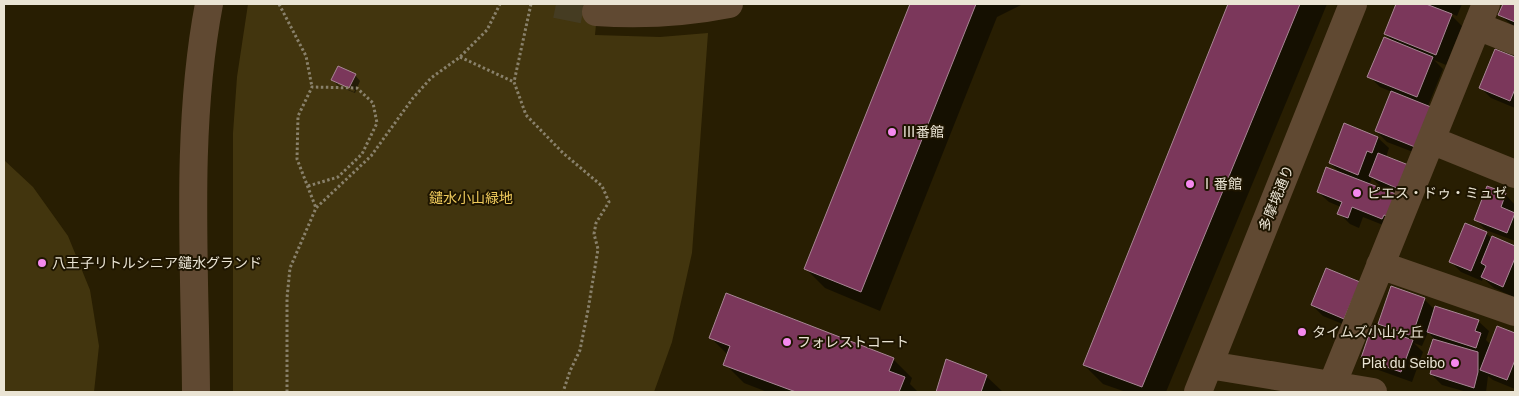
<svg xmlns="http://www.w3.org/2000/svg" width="1519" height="396" viewBox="0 0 1519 396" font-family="Arial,'Noto Sans JP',sans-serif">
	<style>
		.green { fill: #42350e }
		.shadow { fill: #0007; fill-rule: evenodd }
		.building { fill: #7b375b; stroke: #a98796 }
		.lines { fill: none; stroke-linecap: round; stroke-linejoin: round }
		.minor-tunnel { stroke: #453c22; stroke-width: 28; stroke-dasharray: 28 14; stroke-linecap: butt }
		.path { stroke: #89816b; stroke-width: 3; stroke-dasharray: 2.5 2.5; stroke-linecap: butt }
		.minor { stroke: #604932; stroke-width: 28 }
		.poi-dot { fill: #f589ee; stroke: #1e1500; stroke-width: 2 }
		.labels { text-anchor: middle; stroke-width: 4; stroke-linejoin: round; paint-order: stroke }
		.poi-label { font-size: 14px; fill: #eae4d4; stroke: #1e1500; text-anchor: start }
		.park-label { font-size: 14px; fill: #f0cb5c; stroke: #1e1500 }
		.street-label { font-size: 14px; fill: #eae4d4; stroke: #1e1500 }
	</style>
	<rect width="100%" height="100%" fill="#281e02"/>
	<!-- green -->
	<path class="green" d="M248,4H598L595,35L660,37L708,33L692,253L672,342L654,392H233V133L237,77Z
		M4,160L33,187L68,236L90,290L99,346L94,392H4Z"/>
	<!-- shadow -->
	<path class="shadow" d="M912,4H1023L997,17L880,311L825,288L806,269Z
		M1229,4H1327L1166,392H1126L1103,384L1084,365Z
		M1397,4H1462L1457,16L1448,12L1462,26L1446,65L1434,60L1443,69L1428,106L1426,157L1387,142L1376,131L1392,92L1380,87L1369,76L1394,43L1385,34Z
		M1504,4H1515V28L1500,15Z
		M1496,50L1515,59V108L1491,98L1480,87Z
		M355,75L360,81L355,93L338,86L333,80ZM338,82L355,90L354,92L338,85Z
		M1378,138L1389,148L1386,157L1412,199L1391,191L1406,206L1393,229L1363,217L1359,228L1350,224L1339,213L1341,207L1329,202L1318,192L1341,174L1330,163ZM1372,178L1385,191L1369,185Z
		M1505,194L1515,205L1513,213L1515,214V241L1486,230L1475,219Z
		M1486,233L1492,239L1515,247L1514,297L1494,288L1483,278L1482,281L1461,272L1450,261Z
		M1327,270L1355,329L1323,316L1312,305Z
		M1424,299L1435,310L1478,321L1489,331L1486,340L1491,345L1498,327L1515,334V389L1493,380L1488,376L1486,392H1467L1442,385L1431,374L1435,363L1429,357L1437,342L1428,332L1422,346L1414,343L1423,352L1412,382L1373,368L1362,357L1388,333L1379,324Z
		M711,338L893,359L912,378L910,384L918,392H767L744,383L725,364L728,355Z
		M947,360L986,376L1003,392H937Z"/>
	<!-- building -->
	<path class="building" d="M910,4H976L861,292L804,269Z
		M1228,4H1300L1142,387L1083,365Z
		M1396,4H1426L1452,14L1436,55L1384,34Z
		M1503,4H1515V22L1498,15Z
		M1384,37L1433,57L1417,97L1367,77Z
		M1495,49L1515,57V89L1510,101L1479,88Z
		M338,66L356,74L349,88L331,80Z
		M1391,91L1431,107L1415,147L1375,131Z
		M1344,123L1378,137L1372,153L1367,151L1358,175L1329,163Z
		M1378,153L1411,166L1401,190L1369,176Z
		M1326,167L1396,194L1387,216L1384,215L1382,219L1352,207L1348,218L1337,214L1342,202L1317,192Z
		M1487,186L1506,193L1501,207L1515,213L1507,233L1474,220Z
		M1465,223L1487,232L1471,271L1449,262Z
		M1492,236L1515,246V258L1503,287L1481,277L1486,266L1481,263Z
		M1326,268L1360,282L1344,319L1311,305Z
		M1391,286L1425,298L1412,336L1378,324Z
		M726,293L894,358L889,371L905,377L899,392H796L723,365L730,346L709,338Z
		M1435,306L1479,320L1475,331L1481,333L1476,348L1427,332Z
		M1372,326L1413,340L1401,372L1361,358Z
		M1497,326L1515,333V360L1507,380L1480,370Z
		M1433,339L1478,352V372L1474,388L1430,374L1434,359L1427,357Z
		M946,359L987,375L981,392H936Z"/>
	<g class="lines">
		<!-- minor-tunnel -->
		<path class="minor-tunnel" d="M556,4L596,12"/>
		<!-- path -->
		<path class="path" d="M279,4L306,56L312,87
			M531,4L514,82L526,115L563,153L602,186L609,202L596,223L594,234L598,249L588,310L580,350L570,371L563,392
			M460,57L514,82
			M308,186L338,177L362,154L377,123L373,103L357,88L312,87L298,116L297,159L316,208
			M287,392V298L290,268L316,208L371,156L413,98L431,78L460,57L487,30L500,4"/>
		<!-- minor -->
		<path class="minor" d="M596,12C642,15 684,13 729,4
			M1477,26L1515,41
			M1431,140L1515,174
			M1380,265L1515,312
			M1209,365L1373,392
			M1332,385L1486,4
			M196,392C195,264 185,130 209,4
			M1198,392L1353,4"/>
	</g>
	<!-- markers -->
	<g class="poi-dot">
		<circle cx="892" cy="132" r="5"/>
		<circle cx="1190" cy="184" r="5"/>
		<circle cx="1357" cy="193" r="5"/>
		<circle cx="42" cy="263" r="5"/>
		<circle cx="1302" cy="332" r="5"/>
		<circle cx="787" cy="342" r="5"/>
		<circle cx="1455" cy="363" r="5"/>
	</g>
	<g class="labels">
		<!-- poi labels -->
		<g class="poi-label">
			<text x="902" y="137">Ⅲ番館</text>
			<text x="1200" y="189">Ⅰ番館</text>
			<text x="1367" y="198">ピエス・ドゥ・ミュゼ</text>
			<text x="52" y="268">八王子リトルシニア鑓水グランド</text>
			<text x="1312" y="337">タイムズ小山ヶ丘</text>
			<text x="797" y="347">フォレストコート</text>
			<text x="1445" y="368" text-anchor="end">Plat du Seibo</text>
		</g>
		<!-- park labels -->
		<g class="park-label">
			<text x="471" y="203">鑓水小山緑地</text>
		</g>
		<!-- street labels -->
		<g class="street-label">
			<text transform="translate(1276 198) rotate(-68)" y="5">多摩境通り</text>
		</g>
	</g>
	<!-- border -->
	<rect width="1519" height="396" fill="none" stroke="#eae4d4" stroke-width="10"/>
</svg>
